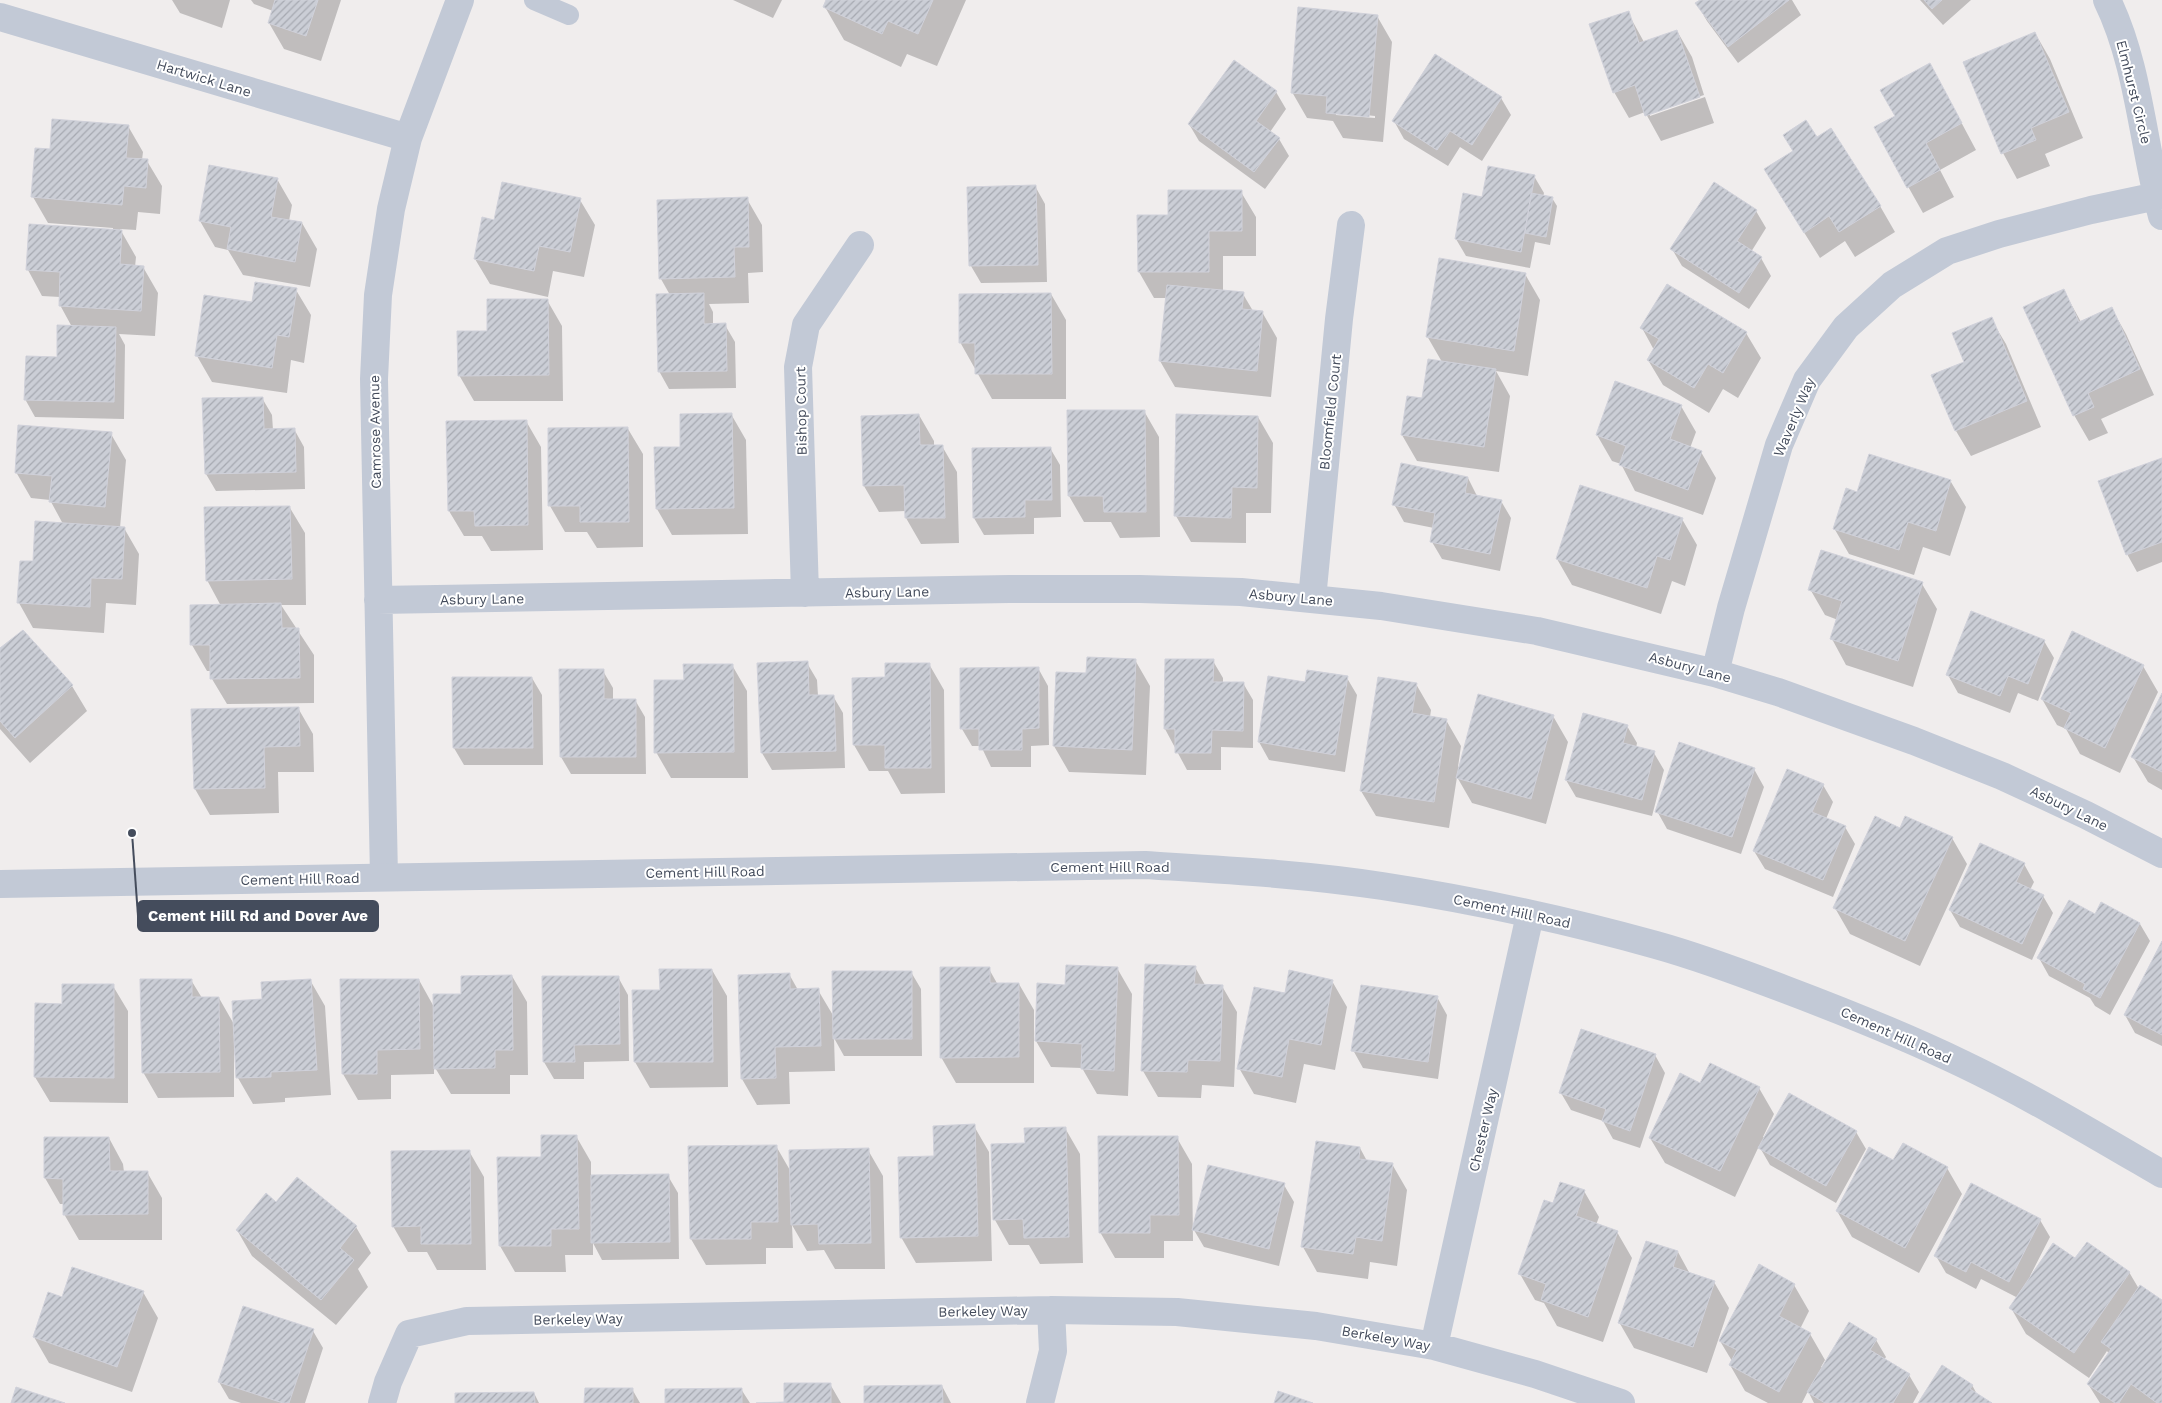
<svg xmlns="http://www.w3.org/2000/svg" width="2162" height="1403" viewBox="0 0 2162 1403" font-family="'Work Sans',sans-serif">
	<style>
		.shadow { fill: #0003; fill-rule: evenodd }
		.building { fill: url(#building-hatch); stroke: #d0d1da }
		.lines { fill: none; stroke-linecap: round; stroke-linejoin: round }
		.service { stroke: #c2c9d6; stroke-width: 20 }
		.minor { stroke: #c2c9d6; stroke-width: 28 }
		.tertiary { stroke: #c2c9d6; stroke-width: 28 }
		.labels { text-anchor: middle; stroke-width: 4; stroke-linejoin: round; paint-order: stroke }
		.street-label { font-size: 14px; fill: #444c5c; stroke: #fff }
		.leader { fill: none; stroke: #444c5c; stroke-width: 2 }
		.callout-dot { fill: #444c5c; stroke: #fff; stroke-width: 2 }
		.callout { fill: #444c5c; stroke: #444c5c; stroke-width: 2 }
		.callout-label { font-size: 15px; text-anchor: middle; font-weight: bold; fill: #fff }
	</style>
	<defs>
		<pattern id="building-hatch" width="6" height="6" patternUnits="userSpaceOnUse" patternTransform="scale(1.25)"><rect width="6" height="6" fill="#cbced6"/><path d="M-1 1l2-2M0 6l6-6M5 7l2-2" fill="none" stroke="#a6a9b1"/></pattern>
	</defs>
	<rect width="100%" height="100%" fill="#f0eded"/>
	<!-- shadow -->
	<path class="shadow" d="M172,0H230L222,28L180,13Z
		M251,0H341L321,61L284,49L269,23L273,11L254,4Z
		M733,0H782L773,18Z
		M828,0H966L937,66L907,54L901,67L844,40L825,7Z
		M1702,0H1792L1801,15L1738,63L1707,21L1697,4Z
		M1920,0H1971L1943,25Z
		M1628,13L1644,42L1677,31L1692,57L1704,95L1650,113V116L1705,97L1714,123L1661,141L1645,112L1629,118L1614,92Z
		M1377,16L1392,42L1383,142L1343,138L1333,121L1307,118L1292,92ZM1336,112L1375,116V118L1336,115Z
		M2035,33L2050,59L2083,138L2045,154L2050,166L2017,179L2003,153Z
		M1944,90L1976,150L1940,170L1954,197L1923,213L1875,128Z
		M1276,92L1286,109L1270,132L1279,139L1289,156L1265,189L1199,141L1189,124Z
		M1501,98L1511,115L1482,161L1460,147L1448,166L1404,139L1394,121Z
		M128,126L143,152L142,160L147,161L162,186L160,214L138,212L136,230L120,229L136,257L135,267H143L158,293L155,336L119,334L125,345L124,419L35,417L25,399L58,358L72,327L60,305V297L42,296L28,270L113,230V228L48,223L33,197L51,150Z
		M1816,138L1880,206L1895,232L1855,257L1845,241L1820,258L1765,170Z
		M210,167L277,179L292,205L289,221L302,223L317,249L310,287L243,275L228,250L215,247L200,221Z
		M1534,176L1544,193L1543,197L1552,198L1557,206L1550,245L1535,242L1530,268L1466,256L1456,239L1483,198Z
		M1035,186L1045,204L1047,282L981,283L971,266L968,189Z
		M1241,192L1256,217V256H1223V292L1243,294L1253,311L1262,312L1277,338L1271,397L1175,387L1160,361L1167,298H1154L1139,272L1169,216Z
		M747,199L762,225L763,272L748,273L749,303L709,304L713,312V325H725L735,342L736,388L669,389L659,371L670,295L661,279Z
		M580,200L595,225L584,277L553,271L548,297L490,284L475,259L495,221Z
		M1756,211L1766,228L1751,252L1761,258L1771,276L1749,309L1682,266L1672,249Z
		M1525,274L1540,300L1528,376L1496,371L1510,396L1499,472L1417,461L1402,435L1442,362L1427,336Z
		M296,290L311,315L304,363L291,360L287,393L212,382L197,356L253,304Z
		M2064,291L2081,322L2112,309L2126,334L2154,395L2101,419L2108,433L2089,441L2074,415Z
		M1051,294L1066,320V399H992L960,342Z
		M547,300L562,326L563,401H474L459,375L489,333Z
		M1991,319L2006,344L2041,427L1971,456L1956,431L1933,376L1965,363Z
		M1642,328L1746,333L1761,358L1738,398L1723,389L1709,413L1663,385L1648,360L1654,350Z
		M262,398L272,415L273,430L294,429L304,447L305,489L216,491L206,474Z
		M1681,406L1696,432L1690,448L1701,452L1716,478L1703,515L1635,491L1621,464L1612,461L1597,435Z
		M1069,411H1144L1159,437L1160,537L1120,538L1111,522H1084L1069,496Z
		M731,414L746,440L748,534L672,535L657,509L655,449L682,448Z
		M919,415L934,441V446H942L957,472L959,543L921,544L906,518V511L879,512L864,486Z
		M1258,417L1273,443L1271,513H1246V543L1191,542L1176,516Z
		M526,421L541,447L543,550L491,551L482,536H464L449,511Z
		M628,429L643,454V547L597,548L587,532H565L550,506Z
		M111,434L126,460L120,528H124L139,554L136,605L106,603L104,633L33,628L19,603L34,563L63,524L50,500L31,498L16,472Z
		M1050,448L1060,465L1061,517L1034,518V534L984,535L974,518L973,449Z
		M1869,456L1951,482L1966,507L1950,556L1923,547L1914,575L1849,554L1834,528L1858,494Z
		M2162,460V562L2137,572L2127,554Z
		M1468,478L1477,496L1501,501L1511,518L1500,571L1442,559L1432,542L1434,528L1404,522L1394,504Z
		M290,508L305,533L306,605H281L314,655V703L227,704L212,679L211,671H207L192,645L191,606H221L207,580Z
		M1682,519L1697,545L1685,586L1672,581L1661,614L1572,585L1557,559Z
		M1922,584L1937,609L1913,687L1846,665L1832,639L1838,620L1825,615L1810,589Z
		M2044,641L2054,658L2038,701L2018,693L2010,713L1958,693L1948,675Z
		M0,650L72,686L87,711L30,763L0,729Z
		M1135,660L1150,686L1146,775L1069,772L1054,746L1087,674Z
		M1213,661L1223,678V683H1243L1253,700V748L1221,747V770H1187L1165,729Z
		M807,663L817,680L818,696H833L843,713L845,768L772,770L762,753Z
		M929,664L944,690L945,793L901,794L888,771H869L854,745L853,679H887Z
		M732,665L747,691L748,778H671L656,752L685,681Z
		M2143,666L2158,692L2120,773L2080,754L2066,729L2057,725L2042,699Z
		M1038,668L1048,686L1049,745L1031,746V767H991L981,746H972L962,729Z
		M603,671L613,688V700H635L645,717L646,774H571L561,757Z
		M532,678L542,695L543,765H464L454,748Z
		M1347,678L1357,695L1345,772L1269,760L1259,742L1306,684Z
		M1416,684L1431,710L1430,717L1446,720L1461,746L1458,767L1553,716L1568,742L1546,824L1472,803L1457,777L1449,828L1376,816L1361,791Z
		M2162,696V790L2148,782L2133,757Z
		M298,708L313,734L314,772H278L279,813L210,815L195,789L193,710Z
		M1627,726L1637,743L1636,748L1654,753L1664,770L1652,816L1576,797L1566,780Z
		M1754,769L1764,787L1741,854L1667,829L1657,811Z
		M1823,785L1833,802L1826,819L1845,827L1855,844L1833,897L1765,869L1754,851Z
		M1901,830L1952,838L1967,864L1920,966L1850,934L1835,908Z
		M2024,864L2034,882L2030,890L2043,896L2053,913L2032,960L1960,927L1950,910Z
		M2101,904L2140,924L2150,941L2110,1015L2095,1006L2090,998L2049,976L2039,958L2095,915Z
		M2162,943V1046L2135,1033L2125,1015Z
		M1195,967L1205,985L1222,986L1237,1012L1234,1087L1202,1085L1201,1098L1158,1097L1143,1071Z
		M1117,968L1132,994L1128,1096L1097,1094L1082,1068L1051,1067L1036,1041L1039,985L1066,986Z
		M989,969L998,985L1019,984L1034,1010V1083H956L941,1057Z
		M712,970L727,996L728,1087L650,1088L635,1062L634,992L661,991Z
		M911,972L921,989L922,1056H844L834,1038L835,1071L789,1072L790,1104L757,1105L742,1079L739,976L789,974L798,990H818L834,1017Z
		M512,976L527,1002L528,1075H510V1094H451L434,1066V1074L391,1075V1099L358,1100L343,1074L419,980L434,1007Z
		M618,977L628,995L629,1061L584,1062V1079H554L544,1062Z
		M191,980L202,998H219L235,1026L263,1000L310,980L325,1006L331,1095L285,1098V1102L253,1104L238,1078L236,1051H234V1097L158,1098L143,1072Z
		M1332,981L1347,1007L1335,1070L1304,1064L1296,1103L1254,1094L1239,1068Z
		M113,986L128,1011V1103L50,1102L35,1077L63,1005Z
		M1437,997L1447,1015L1438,1079L1363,1068L1353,1050Z
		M1655,1055L1665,1073L1640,1148L1613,1139L1603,1121L1571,1110L1561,1093Z
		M1701,1084L1759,1088L1774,1114L1763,1137L1765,1138L1856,1132L1866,1149L1836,1203L1770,1165L1759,1146L1735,1197L1665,1163L1650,1138Z
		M974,1126L989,1152L992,1261L916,1263L901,1237L935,1157Z
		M1065,1128L1080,1154L1083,1263L1040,1264L1029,1245H1009L995,1220Z
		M576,1136L591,1162V1177L668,1176L678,1193L679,1259L602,1260L593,1243V1255H565L566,1272H515L500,1246L542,1158Z
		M109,1138L123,1164L124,1172H147L162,1198V1240H79L64,1214V1204H60L45,1178Z
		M1177,1138L1192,1164L1193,1241H1164V1258H1115L1100,1232Z
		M776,1146L791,1172L868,1150L883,1176L885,1269H835L824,1250L807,1251L792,1225L793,1248H766V1264L706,1265L691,1239Z
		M1360,1148L1367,1161L1392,1164L1407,1190L1397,1266L1370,1262L1368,1279L1317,1272L1303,1247Z
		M469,1151L484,1177L486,1270H437L427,1252H408L393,1226Z
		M1894,1162L1947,1168L1962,1194L1919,1273L1852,1237L1837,1211Z
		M1284,1185L1294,1202L1279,1266L1204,1247L1194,1230Z
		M1584,1191L1599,1217L1596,1225L1617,1232L1632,1258L1603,1342L1557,1326L1544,1303L1535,1300L1520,1274L1554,1204Z
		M276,1204L356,1227L371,1253L358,1269L368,1287L336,1325L252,1256L237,1230Z
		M2040,1220L2050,1237L2030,1276L2076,1260L2129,1272L2139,1289L2162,1301V1403H2100L2088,1384L2109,1354L2107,1351L2089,1378L2026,1334L2011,1308L2018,1298L1981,1279L1976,1289L1946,1273L1936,1256Z
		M1678,1252L1690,1274L1714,1282L1729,1308L1707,1373L1634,1348L1619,1322Z
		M1760,1266L1794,1285L1809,1311L1800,1329L1810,1334L1825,1360L1821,1367L1823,1368L1876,1340L1886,1357L1884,1360L1909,1375L1919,1392L1913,1403H1814L1808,1391L1802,1403H1768L1745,1391L1730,1365L1732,1361L1720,1341Z
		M143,1292L158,1318L132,1392L49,1363L34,1337L62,1298Z
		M313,1331L323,1348L305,1403H241L229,1399L219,1382Z
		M830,1384L841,1403H780H785Z
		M1972,1385L1978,1396L1990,1403H1920Z
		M942,1386L951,1403H865Z
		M632,1389L640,1403H586Z
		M741,1389L750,1403H666Z
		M534,1393L539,1403H457Z"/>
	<!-- building -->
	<path class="building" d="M275,0H318L306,36L268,23Z
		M826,0H933L918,34L888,21L882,34L823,7Z
		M1700,0H1789L1728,47L1695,3Z
		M1924,0H1942L1932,9Z
		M1298,7L1378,15L1369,117L1326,113L1327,96L1291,93Z
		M1629,11L1639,43L1677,30L1700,97L1645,116L1635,85L1613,93L1589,24Z
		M2035,32L2069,112L2031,128L2036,140L2001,154L1963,62Z
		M1435,54L1502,97L1472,145L1450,131L1437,150L1392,121Z
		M1234,60L1277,91L1256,121L1280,138L1254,172L1188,124Z
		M1930,63L1962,123L1926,143L1940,170L1907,188L1874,127L1895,116L1880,90Z
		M52,119L129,125L126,158L148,159L146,188L124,186L122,205L31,197L35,148L50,149Z
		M1806,120L1817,137L1831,128L1881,206L1839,232L1829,216L1804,233L1764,169L1793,151L1783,135Z
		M209,165L278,178L271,217L302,222L295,262L227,249L231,227L199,221Z
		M1488,166L1535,175L1521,252L1455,239L1463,193L1482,197Z
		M502,182L581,198L570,252L539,246L534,271L474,259L482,217L494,220Z
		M1714,182L1757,210L1737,241L1762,257L1739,293L1670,249Z
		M1036,185L1038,265L969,266L967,187Z
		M1168,190H1242V231H1209V272H1138L1137,215H1168Z
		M1531,193L1553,197L1546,237L1525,233Z
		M748,197L749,247H734L735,277L659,279L657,200Z
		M29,224L122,230L120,264L144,266L141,311L59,306L60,272L26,270Z
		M1439,258L1526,273L1514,351L1426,337Z
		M255,282L297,288L289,337L277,335L272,368L195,356L204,295L252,302Z
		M1667,284L1747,332L1723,373L1708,364L1694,388L1647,360L1659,339L1640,328Z
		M1167,285L1244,292L1242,309L1263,311L1257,371L1159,361Z
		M2064,289L2079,322L2112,307L2140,369L2088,393L2094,407L2073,416L2023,307Z
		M704,293V324L726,323L727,371L658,372L656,294Z
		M1051,293L1052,374H975V343H959V294Z
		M487,299H548L549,375L458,376L457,331H487Z
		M1992,317L2027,401L1955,431L1931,375L1964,362L1952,333Z
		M57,325L116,327L114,402L24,400L26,356L57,357Z
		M1428,359L1496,369L1484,447L1401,435L1407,396L1422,398Z
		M1615,381L1682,405L1670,439L1702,451L1688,490L1619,465L1626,446L1596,435Z
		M263,397L264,429L295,428L296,472L205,474L202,398Z
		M1067,410H1145L1146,512H1104L1103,496H1068Z
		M732,413L734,508L656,509L654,447H680V414Z
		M919,414L920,445H943L945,518H905L904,485L863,486L861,416Z
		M1176,414L1258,416L1257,488L1232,487L1231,518L1174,516Z
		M527,420L528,525L475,526L474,511H448L446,421Z
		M18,425L112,432L105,507L49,502L52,476L15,473Z
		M628,427L629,522H580V506H548V428Z
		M1051,447L1052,500H1025V517L973,518L972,448Z
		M1869,454L1951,480L1936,531L1908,522L1899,550L1833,529L1846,488L1857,492Z
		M2162,458V542L2126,555L2098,481Z
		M1401,463L1468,477L1465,493L1502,500L1490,554L1430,542L1435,513L1392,505Z
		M1580,485L1683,518L1670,560L1657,556L1647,588L1556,559Z
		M290,506L292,579L206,581L204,507Z
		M35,521L125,527L122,579L91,578L90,607L17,603L20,561H33Z
		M1821,550L1923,582L1898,661L1830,639L1842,601L1808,590Z
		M281,603L282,628H299L300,678L210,679V645H190V605Z
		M1971,611L2045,640L2028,684L2008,676L2000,696L1946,675Z
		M23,630L73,685L15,738L0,721V648Z
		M2072,631L2144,665L2105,748L2064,728L2071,713L2041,699Z
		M1087,657L1136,659L1132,750L1053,746L1056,672L1086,673Z
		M1165,659H1214L1213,682H1244L1243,731L1212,730L1211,753H1175V729H1164Z
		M808,661L809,695H834L836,751L761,753L757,663Z
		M885,663H930L931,768H885V745H853L852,678L885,677Z
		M683,664H733L734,752L654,753V680H684Z
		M1039,667V728L1022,729V750H979V729H960V668Z
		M559,669H604V699H636V757H560Z
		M1307,670L1348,676L1335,755L1258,742L1268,676L1305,682Z
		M452,677H532L533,748H453Z
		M1378,677L1417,683L1412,713L1447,719L1434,802L1360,791Z
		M2162,693V772L2131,757Z
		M1478,694L1554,715L1531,799L1456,778Z
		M299,707L300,746L264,747L265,788L194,789L191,709Z
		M1583,713L1628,725L1623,743L1655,751L1642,800L1565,780Z
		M1679,742L1755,768L1732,837L1655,812Z
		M1787,769L1824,784L1812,812L1846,826L1823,880L1753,851Z
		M1875,816L1900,828L1905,816L1953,837L1905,941L1833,908Z
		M1980,843L2025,863L2016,882L2044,895L2022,944L1949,910Z
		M2069,900L2095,914L2101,902L2140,923L2100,998L2083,989L2085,984L2037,958Z
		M2162,941V1035L2124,1015Z
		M1145,964L1196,966L1194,984L1223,985L1220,1061L1188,1060L1187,1072L1141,1071Z
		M1066,965L1118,967L1114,1071L1081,1069L1082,1044L1035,1041L1037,983L1065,985Z
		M940,967H990V983H1019V1057L940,1058Z
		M659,969H712L713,1062H634L632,990H660Z
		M1289,970L1333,980L1321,1045L1289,1039L1282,1077L1237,1069L1254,987L1285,993Z
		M832,971H912V1039H833Z
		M790,973V989L819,988L821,1046L775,1047L776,1078L741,1079L738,975Z
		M512,975L513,1050H495V1068L434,1069L433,994H461V976Z
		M542,976H619L620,1044L574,1045L575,1062H543Z
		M140,979H192V997H219L220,1072L142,1073Z
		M311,979L317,1070L271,1072V1077L236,1078L232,1001L262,999L261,982Z
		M340,979H419L420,1049L377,1050V1074H342Z
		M62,984H114V1078L34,1077L35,1003L62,1004Z
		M1361,985L1438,996L1428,1062L1351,1051Z
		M1581,1029L1656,1054L1630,1131L1602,1121L1606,1109L1559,1093Z
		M1710,1063L1760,1087L1720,1171L1649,1138L1680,1073L1700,1083Z
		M1789,1093L1857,1131L1826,1186L1758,1148Z
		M975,1124L978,1236L900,1238L898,1157L934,1156L933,1126Z
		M1066,1127L1069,1237L1024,1238L1023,1219L993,1220L991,1144L1025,1143L1024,1128Z
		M541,1135H577L579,1229H551V1246H499L497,1157H541Z
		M1098,1136H1178L1179,1215H1150V1233H1099Z
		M44,1137H109L110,1171H148V1214L63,1215V1179L44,1178Z
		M1316,1141L1360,1147L1359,1159L1393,1163L1382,1241L1356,1237L1353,1254L1301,1247Z
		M1903,1143L1948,1167L1905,1248L1836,1211L1869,1147L1893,1160Z
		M777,1145L778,1222H751V1239H690L688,1146Z
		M869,1148L871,1243L819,1244L818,1224L791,1225L789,1150Z
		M470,1150L471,1244H421V1226L392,1227L391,1151Z
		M1208,1165L1285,1183L1269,1249L1192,1230Z
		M669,1174L670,1242L591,1243V1175Z
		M297,1177L357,1226L340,1248L354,1260L321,1300L236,1230L266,1193L276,1202Z
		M1560,1182L1585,1190L1576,1216L1618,1231L1588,1317L1541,1300L1546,1284L1518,1274L1544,1200L1553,1203Z
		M1971,1183L2041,1219L2009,1282L1971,1262L1966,1272L1934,1256Z
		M1646,1241L1678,1251L1673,1267L1715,1281L1693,1347L1618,1323Z
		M2087,1242L2130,1272L2074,1353L2009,1308L2053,1243L2075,1258Z
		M1759,1264L1795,1284L1779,1316L1811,1333L1779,1392L1729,1365L1737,1350L1719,1341Z
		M72,1267L144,1291L117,1367L33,1337L48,1292L62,1297Z
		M2140,1285L2162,1300V1403H2157L2131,1384L2119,1403H2115L2087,1384L2111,1349L2101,1342Z
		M243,1306L314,1329L289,1403H283L218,1382Z
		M1849,1322L1877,1339L1870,1350L1910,1374L1893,1403H1825L1807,1392Z
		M1942,1365L1973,1385L1970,1389L1992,1403H1918Z
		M784,1383H831V1403H756L784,1402Z
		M942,1385L943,1403H864V1386Z
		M16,1387L65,1403H11Z
		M585,1388H633V1403H584Z
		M742,1388V1403H665V1389Z
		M1278,1391L1313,1403H1274Z
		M534,1392L535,1403H455V1393Z"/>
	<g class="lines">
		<!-- service -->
		<path class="service" d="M534,0L569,15"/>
		<!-- minor -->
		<path class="minor" d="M2107,0C2139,65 2143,146 2162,216
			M0,17L408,138
			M805,593L798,367L806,325L860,245
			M1312,599L1339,319L1351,225
			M378,600L1009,589H1140L1241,592L1381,606L1537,631L1715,673L1778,692L1914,741L2002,776L2086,815L2162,854
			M1715,673L1731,608L1779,445L1807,380L1846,327L1892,285L1947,251L1999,234L2091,210L2157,196
			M384,877L374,379L378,295L391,209L408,138L460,0
			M1434,1346L1530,915
			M382,1403L388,1382L409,1334L467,1321L1051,1310L1177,1312L1316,1326L1434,1346L1535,1374L1621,1403
			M1040,1403L1053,1351L1051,1310"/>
		<!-- tertiary -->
		<path class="tertiary" d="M0,884L1145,865C1224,870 1303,874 1382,886C1474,900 1566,920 1656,945C1699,957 1742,973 1784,989C1845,1012 1905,1036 1963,1064C2032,1097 2097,1136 2162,1174"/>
	</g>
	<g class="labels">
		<!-- street labels -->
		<g class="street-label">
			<text transform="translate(204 78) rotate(17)" y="5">Hartwick Lane</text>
			<text transform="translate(2134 92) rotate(76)" y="5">Elmhurst Circle</text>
			<text transform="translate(801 411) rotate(-91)" y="5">Bishop Court</text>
			<text transform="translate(1330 412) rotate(-84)" y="5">Bloomfield Court</text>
			<text transform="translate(1794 417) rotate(-67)" y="5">Waverly Way</text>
			<text transform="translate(375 432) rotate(-91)" y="5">Camrose Avenue</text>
			<text transform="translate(887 592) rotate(-1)" y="5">Asbury Lane</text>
			<text transform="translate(1291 597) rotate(5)" y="5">Asbury Lane</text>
			<text transform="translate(482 599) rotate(-1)" y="5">Asbury Lane</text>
			<text transform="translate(1690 667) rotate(15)" y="5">Asbury Lane</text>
			<text transform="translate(2069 808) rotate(26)" y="5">Asbury Lane</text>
			<text x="1110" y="872">Cement Hill Road</text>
			<text transform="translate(705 872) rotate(-1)" y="5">Cement Hill Road</text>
			<text transform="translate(300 879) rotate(-1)" y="5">Cement Hill Road</text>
			<text transform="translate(1512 911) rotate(12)" y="5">Cement Hill Road</text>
			<text transform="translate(1896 1035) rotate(24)" y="5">Cement Hill Road</text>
			<text transform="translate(1483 1130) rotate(-77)" y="5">Chester Way</text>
			<text transform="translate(983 1311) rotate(-1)" y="5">Berkeley Way</text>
			<text transform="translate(578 1319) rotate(-1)" y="5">Berkeley Way</text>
			<text transform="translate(1386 1338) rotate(10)" y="5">Berkeley Way</text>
		</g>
	</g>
	<!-- callouts -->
	<path class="leader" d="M132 833L138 916"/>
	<circle class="callout-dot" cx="132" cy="833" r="5"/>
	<rect class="callout" x="138" y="901" width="240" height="30" rx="5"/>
	<g class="callout-label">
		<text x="258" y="921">Cement Hill Rd and Dover Ave</text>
	</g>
</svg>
